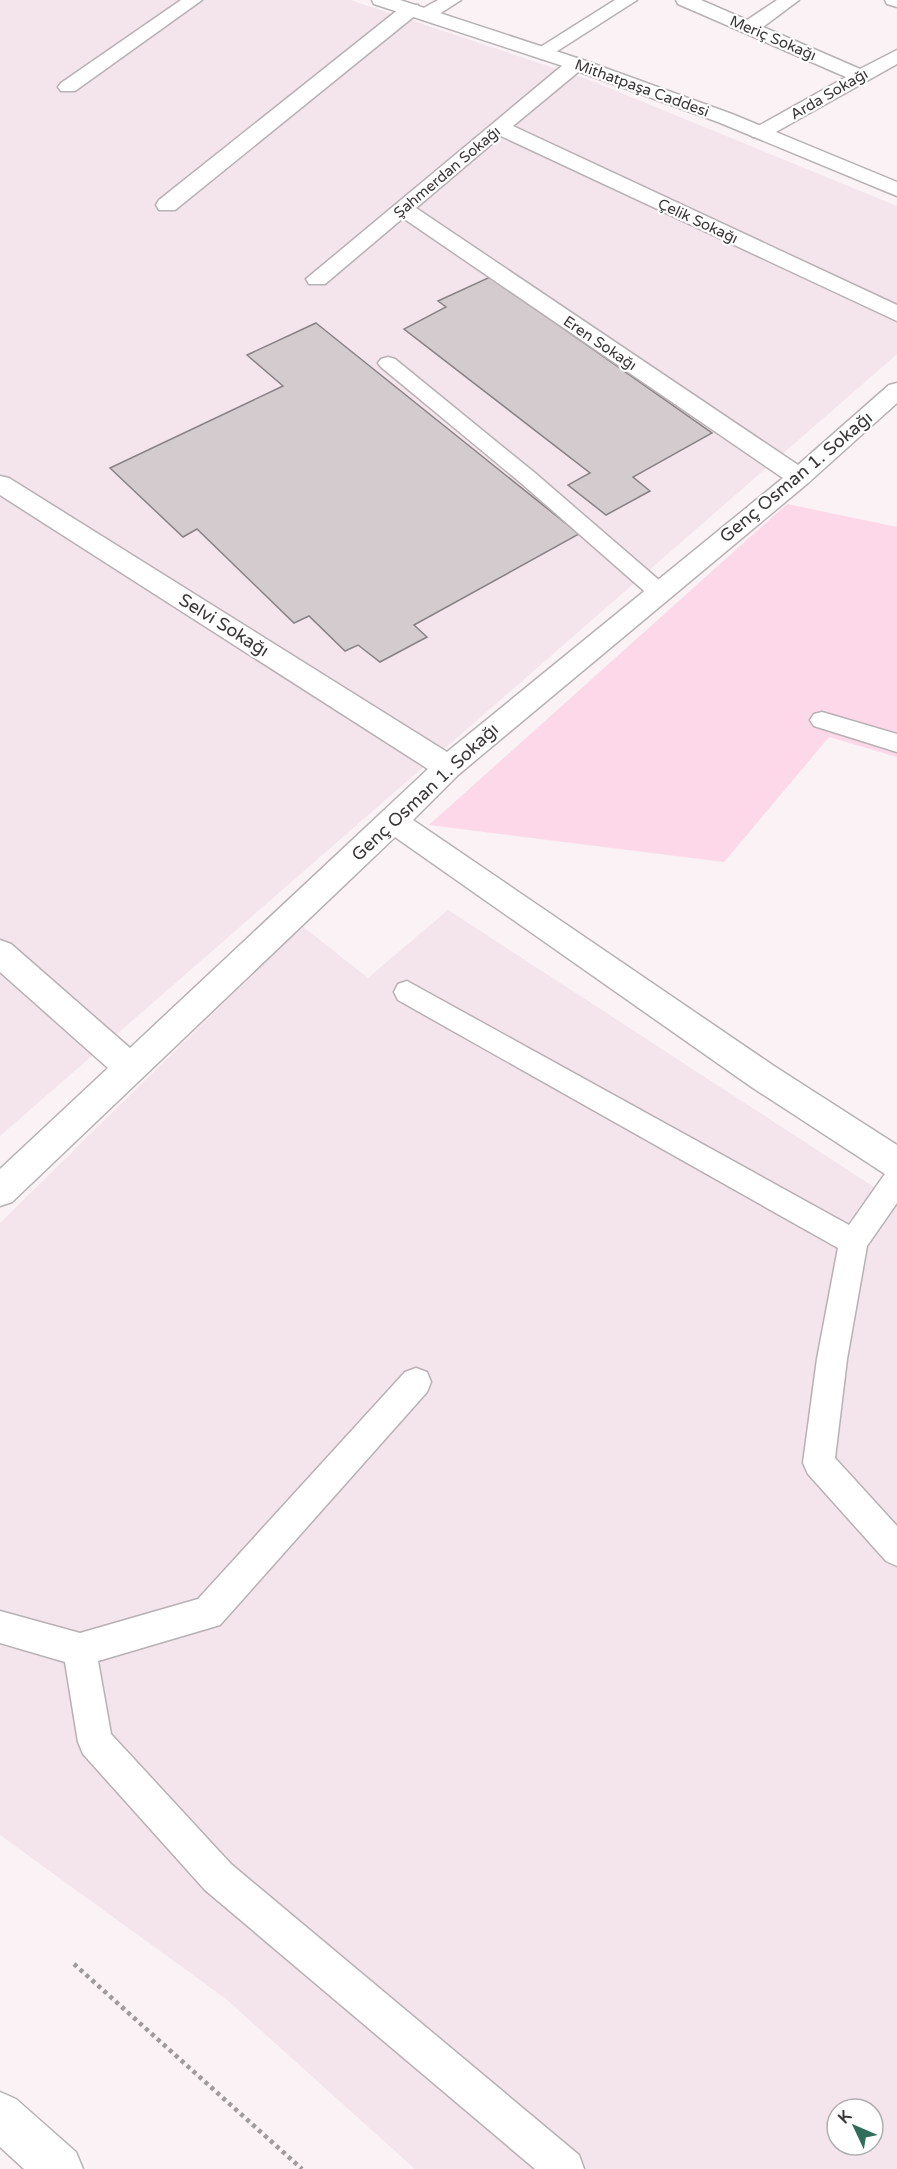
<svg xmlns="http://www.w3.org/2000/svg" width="897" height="2169" viewBox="0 0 897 2169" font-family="'Varela Round',sans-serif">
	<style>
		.built { fill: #f4e4eb; fill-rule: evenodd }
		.green { fill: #fcd8e8 }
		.building { fill: #d3cbce; stroke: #888285; stroke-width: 1.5 }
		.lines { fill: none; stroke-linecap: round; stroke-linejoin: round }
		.service-casing { stroke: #b8b1b4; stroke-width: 3 }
		.minor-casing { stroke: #b8b1b4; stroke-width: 3 }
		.secondary-casing { stroke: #b8b1b4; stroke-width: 3 }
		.path { stroke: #9f9a9c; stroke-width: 4.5; stroke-dasharray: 4 4; stroke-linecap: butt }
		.service { fill: #fff; fill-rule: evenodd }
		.minor { fill: #fff; fill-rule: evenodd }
		.secondary { fill: #fff; fill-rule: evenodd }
		.labels { text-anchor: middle; stroke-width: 4.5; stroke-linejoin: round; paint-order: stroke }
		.far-street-label { font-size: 15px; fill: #393638; stroke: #fff }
		.street-label { font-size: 18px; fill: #393638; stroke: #fff }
	</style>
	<rect width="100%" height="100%" fill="#faf2f5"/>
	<!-- built -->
	<path class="built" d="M0,0H350L587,79L897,206V354L0,1136Z
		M448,910L897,1202V2169H415L225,1998L0,1835V1223L302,926L368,978ZM837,2109H873V2145H837Z"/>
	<!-- green -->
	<path class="green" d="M787,504L897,527V757L829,737L724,862L429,825Z"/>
	<!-- building -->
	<path class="building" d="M490,277L712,433L633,477L650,491L606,515L568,485L590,473L404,329L446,307L438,301Z
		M316,323L579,534L414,625L427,637L380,662L358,645L345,651L309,616L294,623L197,529L183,537L110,468L283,386L247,355Z"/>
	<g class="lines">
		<!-- service casing -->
		<g class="service-casing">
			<path id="service" d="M388,357L395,359L535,473L667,587L670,592L667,597L659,599L651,597L521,483L381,367L378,363L381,359Z
				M822,712L897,734V752L814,726L810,720L814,714Z
				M407,981L849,1225L887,1171L897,1168V1203L867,1246L847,1359L835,1458L897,1526V1566L886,1561L808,1474L803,1463L817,1359L838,1248L398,1000L394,992L398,984Z
				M416,1368L427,1372L431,1382L427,1392L220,1625L98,1661L111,1734L231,1864L579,2155L584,2169H535L205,1890L83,1754L78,1742L65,1662L0,1643V1611L80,1633L198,1599L405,1372Z"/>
		</g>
		<!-- minor casing -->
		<g class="minor-casing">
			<path id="minor" d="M181,0H202L75,91H61L58,87L61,83Z
				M438,0H461L433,18H419L417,14L175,210H159L156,205L159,200L404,5H418L420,10Z
				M615,0H637L548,57L541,59L531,53Z
				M676,0H701L747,20L777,0H799L763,27L860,69L897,50V64L767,137H753L750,133L753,129L846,77L678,4Z
				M885,0H897V7L887,4Z
				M576,58L583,60L586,64L583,68L513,126L897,305V321L501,136L416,208L798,465L889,385L897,383V403L808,483L458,775L413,820L774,1066L897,1145V1178L885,1174L750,1086L395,837L12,1202L0,1206V1169L108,1068L0,972V940L11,944L130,1048L428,769L0,495V476L9,478L447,752L783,478L403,218L325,284H309L306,279L569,60Z"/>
		</g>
		<!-- secondary casing -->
		<g class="secondary-casing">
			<path id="secondary" d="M372,0H400L583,60L732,114L897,182V196L718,122L569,68L374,4Z
				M0,2092L16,2099L76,2152L83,2169H24L0,2147Z"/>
		</g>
		<!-- path -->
		<path class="path" d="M74,1964L302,2169"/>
		<!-- service -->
		<use href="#service" class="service"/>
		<!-- minor -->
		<use href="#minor" class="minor"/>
		<!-- secondary -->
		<use href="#secondary" class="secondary"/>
	</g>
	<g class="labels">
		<!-- far-street labels -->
		<g class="far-street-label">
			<text transform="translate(773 38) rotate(23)" y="5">Meriç Sokağı</text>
			<text transform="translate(642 88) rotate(20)" y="5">Mithatpaşa Caddesi</text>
			<text transform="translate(829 94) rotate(-30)" y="5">Arda Sokağı</text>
			<text transform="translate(447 172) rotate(-40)" y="5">Şahmerdan Sokağı</text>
			<text transform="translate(698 221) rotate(25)" y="5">Çelik Sokağı</text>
			<text transform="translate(600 343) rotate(34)" y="5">Eren Sokağı</text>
		</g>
		<!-- street labels -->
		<g class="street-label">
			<text transform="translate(796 477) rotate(-40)" y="6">Genç Osman 1. Sokağı</text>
			<text transform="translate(224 625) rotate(32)" y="6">Selvi Sokağı</text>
			<text transform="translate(425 792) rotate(-43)" y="6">Genç Osman 1. Sokağı</text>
		</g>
	</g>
	<!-- north arrow -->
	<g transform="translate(855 2127) rotate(314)"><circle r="28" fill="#ffffff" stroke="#b0afaf" stroke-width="1.5"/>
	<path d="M0-4.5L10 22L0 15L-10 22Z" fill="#306e5b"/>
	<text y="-9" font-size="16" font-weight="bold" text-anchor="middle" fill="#393638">K</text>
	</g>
</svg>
